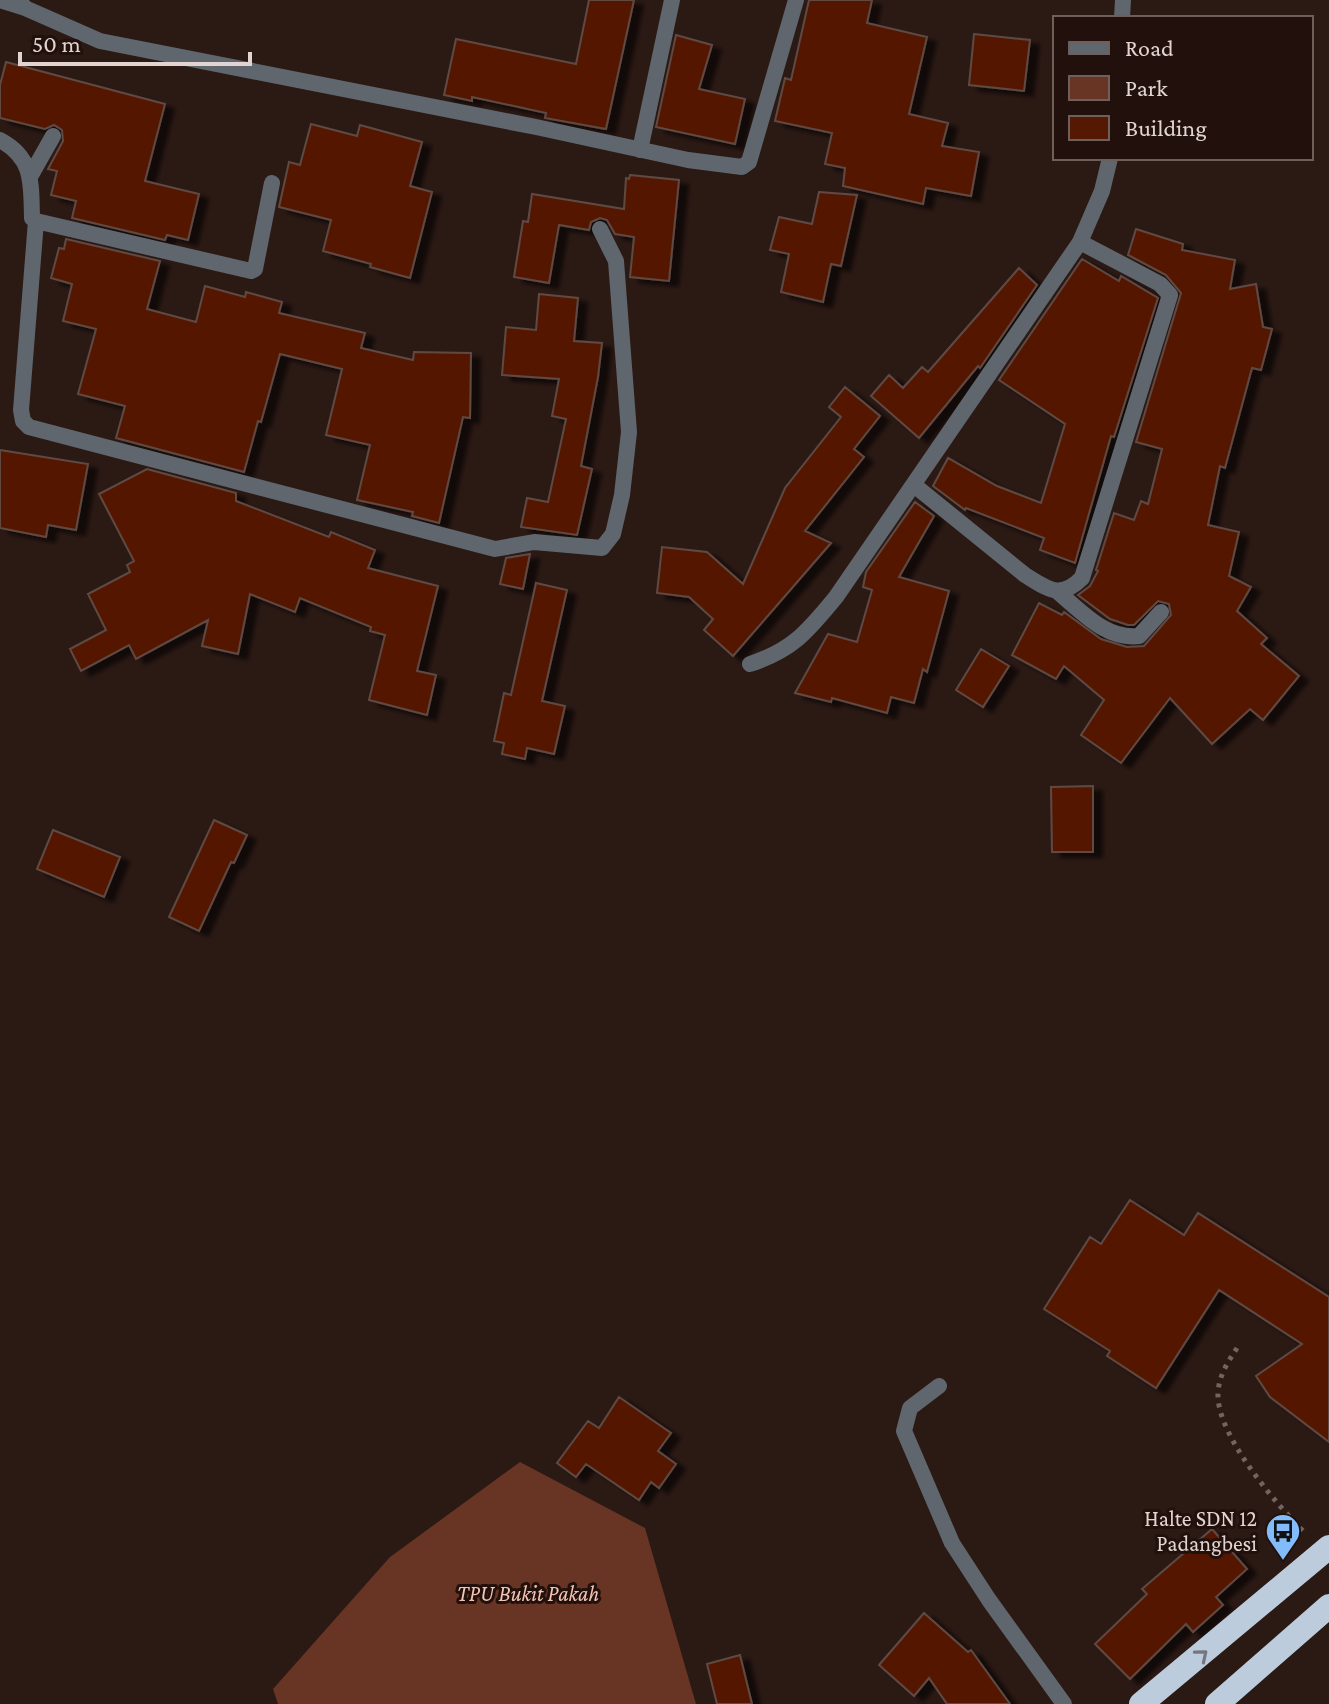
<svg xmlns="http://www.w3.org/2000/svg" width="1329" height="1704" viewBox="0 0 1329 1704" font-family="'Crimson Pro',serif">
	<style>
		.green { fill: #683424 }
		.building { fill: #541803; stroke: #5e4a43; stroke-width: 2; filter: url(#shadow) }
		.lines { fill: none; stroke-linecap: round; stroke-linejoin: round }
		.path { stroke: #74645f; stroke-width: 5; stroke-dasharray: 4 6; stroke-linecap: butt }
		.lane { stroke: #60666d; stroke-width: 16 }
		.street { stroke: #60666d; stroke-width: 16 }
		.highway { stroke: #bcccdd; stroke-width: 24 }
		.oneway { stroke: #76777e }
		.labels { text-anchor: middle; stroke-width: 6; stroke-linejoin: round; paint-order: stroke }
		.poi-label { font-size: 22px; fill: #e2d5d1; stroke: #21100b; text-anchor: end }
		.park-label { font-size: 22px; font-style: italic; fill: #f4c4b5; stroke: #21100b }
	</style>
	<defs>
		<filter id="shadow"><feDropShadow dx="9" dy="5" stdDeviation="2" flood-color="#0009"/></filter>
	</defs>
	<rect width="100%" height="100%" fill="#2b1914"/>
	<!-- green -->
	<path class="green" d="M520,1462L645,1528L696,1704H278L273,1689L390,1557Z"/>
	<!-- building -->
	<path class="building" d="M589,0H634L606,129L545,118L546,113L472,97V101L444,95L456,39L576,64Z
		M809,0H872L867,23L927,37L909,114L948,123L942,146L979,152L971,196L926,188L923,204L843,186L845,168L825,164L832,133L775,121L785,78L791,80Z
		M974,34L1030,40L1024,91L969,85Z
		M676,35L712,45L699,89L745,99L735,144L656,127Z
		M6,62L165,104L145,181L199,194L188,240L167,235L165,240L72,218L76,201L51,195L57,171L48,169L63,141L62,130L54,125L45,129L0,118V85Z
		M311,124L357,136L360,125L422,142L410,186L432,192L410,278L370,267L371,264L323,251L331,220L279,207L289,162L300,165Z
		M630,175L679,180L669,281L630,277L634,237L615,234L607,220L600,218L591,222L589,230L559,225L549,283L514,277L523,221L528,222L532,194L624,209L626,178L629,179Z
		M819,192L857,195L841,266L831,264L823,302L781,292L789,254L770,250L779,217L812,224Z
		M1136,229L1183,244L1182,250L1235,260L1230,289L1256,284L1263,327L1272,329L1261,370L1252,368L1225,468L1220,466L1208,525L1239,532L1229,576L1251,587L1237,611L1267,638L1261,644L1299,676L1263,720L1250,709L1212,744L1170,698L1121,763L1081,735L1104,700L1064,666L1056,679L1012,655L1039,603L1062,615L1064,612L1101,639L1127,647L1144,646L1171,615L1169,604L1158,601L1134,625H1128L1110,619L1078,595L1090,586L1098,571L1096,570L1114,513L1134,520L1141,501L1148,504L1162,449L1136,442L1181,293L1166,275L1128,255Z
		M66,239L160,261L147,309L196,322L205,286L245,297L246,292L282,302L279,313L365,333L361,348L413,360L414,352L471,353L470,418L463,417L439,523L412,516L413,512L357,500L370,445L326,435L342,369L280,354L261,422L258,421L244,472L116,438L125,406L78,394L96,329L63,321L72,284L51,278L59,248L64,249Z
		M1082,259L1119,281L1121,276L1158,298L1114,437L1111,436L1075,563L1040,550L1044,538L966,508L965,510L933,486L948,458L997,486L1041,503L1065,424L999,380Z
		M1019,268L1037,285L980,368L978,366L919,438L871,396L889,375L903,388L922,367L928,372Z
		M539,294L578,298L574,341L602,343L598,377L581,466L592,469L577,535L521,527L527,498L548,502L566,419L552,416L559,379L502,375L506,327L536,330Z
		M845,387L880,416L854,449L864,457L805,531L831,543L733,656L704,630L713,619L689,597L657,593L662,547L707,552L743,584L785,488L841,417L829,407Z
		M0,450L88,464L76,530L48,525L46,537L0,528Z
		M147,469L236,493V501L329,537L331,532L375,550L368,568L438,586L417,671L436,675L427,715L369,700L385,635L370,631L371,627L300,598L295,612L250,594L238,654L202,646L208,620L136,659L129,645L81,671L70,649L106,630L88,594L130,572L127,565L134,561L99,494Z
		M915,502L934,516L899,577L949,591L927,672L923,669L914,703L891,697L887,713L832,698L831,702L795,693L828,634L857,642L872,590L863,587L866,572Z
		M530,554L523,589L500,584L506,558Z
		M536,583L567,590L542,701L565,706L554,754L527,748L525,759L502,754L504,743L494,741L504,693L511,695Z
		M981,649L1009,666L983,707L956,690Z
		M1093,786V852H1052L1051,787Z
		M214,820L247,835L234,863L231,862L199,931L169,917Z
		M53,830L120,857L104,897L37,869Z
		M1130,1200L1184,1235L1198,1213L1329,1297V1442L1270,1397L1256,1376L1302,1344L1219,1290L1156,1388L1107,1356L1110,1351L1044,1309L1090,1237L1101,1244Z
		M619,1397L671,1433L658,1451L676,1464L659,1488L651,1482L639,1500L586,1464L576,1477L557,1463L588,1421L599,1428Z
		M1212,1529L1247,1569L1216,1597L1223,1605L1193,1632L1186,1624L1130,1679L1095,1644L1147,1594L1142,1589Z
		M924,1613L968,1652L971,1650L1010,1704H947L929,1678L914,1696L879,1665Z
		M740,1655L752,1704H717L707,1664Z"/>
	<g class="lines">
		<!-- path -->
		<path class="path" d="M1237,1348C1228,1362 1219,1375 1218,1393C1216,1435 1277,1505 1306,1534"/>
		<!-- lane -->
		<path class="lane" d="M0,0L25,8
			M19,0L25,8L100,41L536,127L688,160L742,167L749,162L796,0
			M640,150L672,0
			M31,175L53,136
			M939,1386L910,1408L904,1431L952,1543L989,1600L1064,1704"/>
		<!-- street -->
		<path class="street" d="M1122,18L1123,0
			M0,140C34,158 31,184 32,218L36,221L251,271L255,269L272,183
			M36,221L21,410L23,421L29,427L495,549L534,542L602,548L613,534L622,495L629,432L616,261L600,229
			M914,485L1025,575C1048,589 1060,600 1082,578L1170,295L1160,284L1080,242
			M1058,592C1082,612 1106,640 1139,636L1161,612
			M750,664C793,650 808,631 836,597L1080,242L1102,191L1110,158"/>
		<!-- highway -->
		<path class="highway" d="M1141,1704L1329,1547
			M1217,1704L1329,1606"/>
	</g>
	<!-- one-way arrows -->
	<defs><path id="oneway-chevron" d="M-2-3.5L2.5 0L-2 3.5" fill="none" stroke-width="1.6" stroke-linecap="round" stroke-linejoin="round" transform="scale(2)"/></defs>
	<use class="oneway" href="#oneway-chevron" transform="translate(1202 1655) rotate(-40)"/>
	<!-- icons -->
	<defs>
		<g id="bus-pin" transform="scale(1.8)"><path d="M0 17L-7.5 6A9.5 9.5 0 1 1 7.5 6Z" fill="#82bcfa" stroke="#21100b"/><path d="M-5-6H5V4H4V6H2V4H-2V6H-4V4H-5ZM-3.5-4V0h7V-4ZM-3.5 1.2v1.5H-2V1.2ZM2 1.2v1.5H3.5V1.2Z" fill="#111"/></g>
	</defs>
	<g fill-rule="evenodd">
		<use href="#bus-pin" x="1283" y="1531"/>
	</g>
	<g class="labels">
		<!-- poi labels -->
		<g class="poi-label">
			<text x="1257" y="1526">Halte SDN 12<tspan x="1257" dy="25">Padangbesi</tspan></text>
		</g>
		<!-- park labels -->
		<g class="park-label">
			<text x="528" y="1601">TPU Bukit Pakah</text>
		</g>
	</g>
	<!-- legend -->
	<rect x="1053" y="16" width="260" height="144" fill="#21100b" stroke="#6e5f5a" stroke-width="2"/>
	<rect x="1069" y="42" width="40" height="12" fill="#60666d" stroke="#6e5f5a" stroke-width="2"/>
	<text x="1125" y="56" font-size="24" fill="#e2d5d1">Road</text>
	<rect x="1069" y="76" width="40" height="24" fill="#683424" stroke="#6e5f5a" stroke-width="2"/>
	<text x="1125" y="96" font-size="24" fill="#e2d5d1">Park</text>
	<rect x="1069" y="116" width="40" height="24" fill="#541803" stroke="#6e5f5a" stroke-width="2"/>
	<text x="1125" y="136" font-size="24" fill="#e2d5d1">Building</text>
	<!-- scale -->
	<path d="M20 52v12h230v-12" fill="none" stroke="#e2d5d1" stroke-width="4"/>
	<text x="32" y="52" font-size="24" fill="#e2d5d1" stroke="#21100b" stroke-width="6" paint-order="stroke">50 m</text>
</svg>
